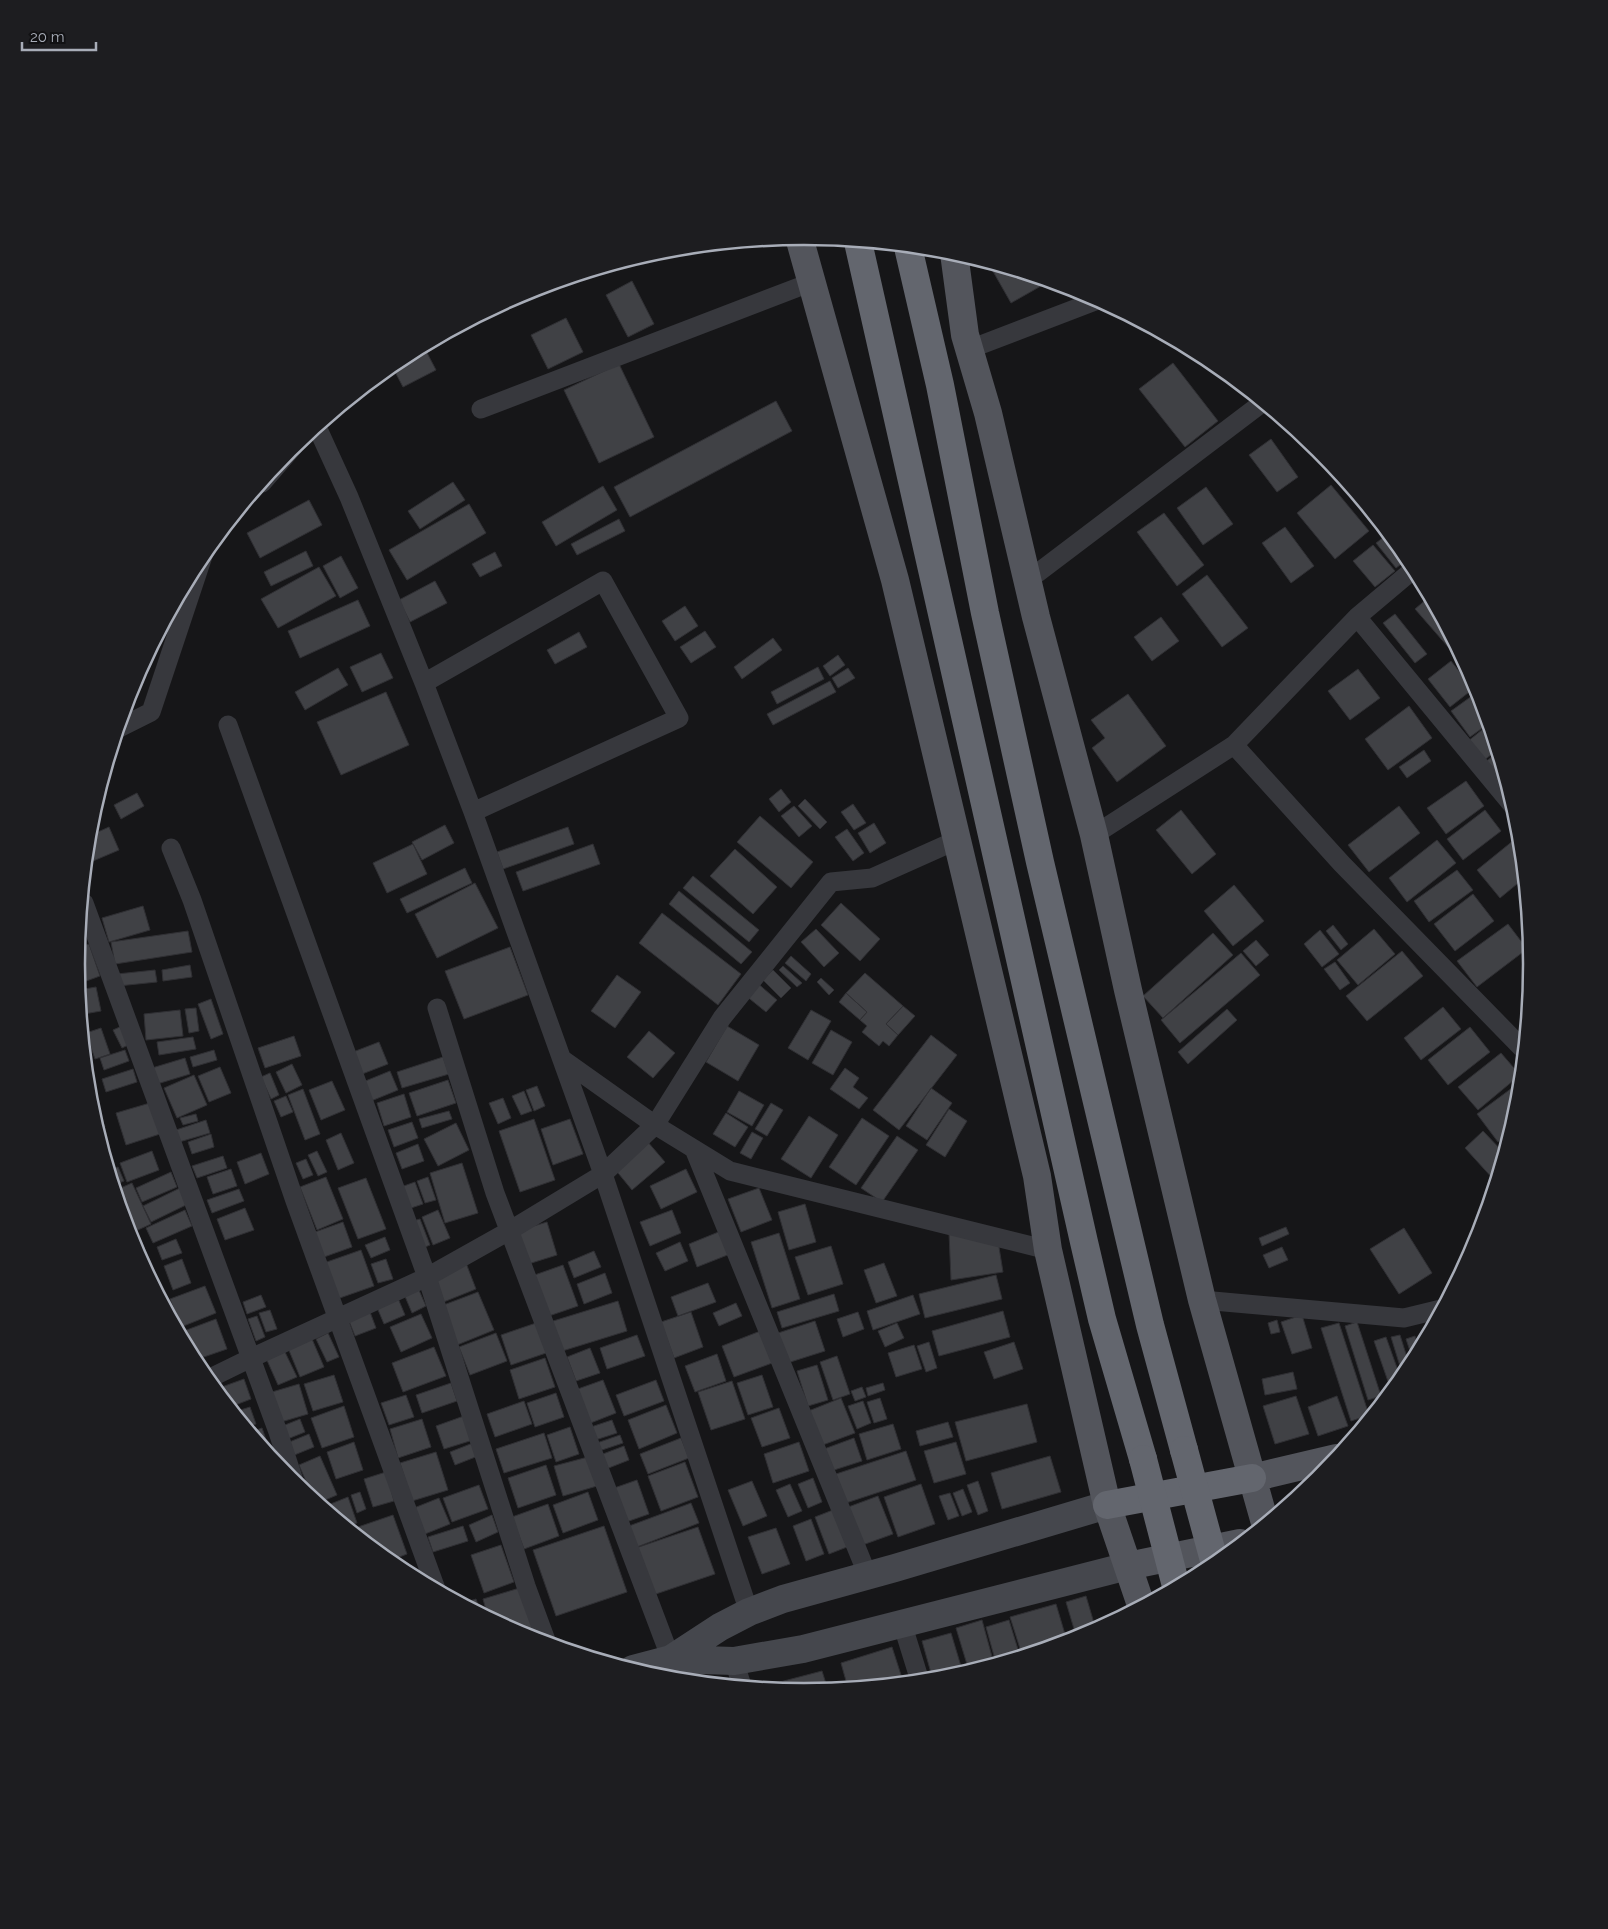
<svg xmlns="http://www.w3.org/2000/svg" width="1608" height="1929" viewBox="0 0 1608 1929" font-family="Raleway,sans-serif">
	<style>
		.building { fill: #404145; stroke: #303034 }
		.lines { fill: none; stroke-linecap: round; stroke-linejoin: round }
		.street { stroke: #37383d; stroke-width: 19 }
		.secondary { stroke: #45474d; stroke-width: 28 }
		.primary { stroke: #53555c; stroke-width: 28 }
		.highway { stroke: #63666e; stroke-width: 28 }
		.highway-bridge { stroke: #63666e; stroke-width: 28 }
		.rim { fill: none; stroke: #a8adb8; stroke-width: 2.5 }
	</style>
	<rect width="100%" height="100%" fill="#161618"/>
	<!-- building -->
	<path class="building" d="M992,265L1048,282L1011,303L990,266Z
		M632,281L654,324L628,337L606,295Z
		M499,307L500,310L472,323L471,321Z
		M566,318L583,352L548,369L531,335Z
		M424,347L436,370L403,387L392,366L400,359Z
		M1173,363L1218,421L1185,447L1139,389Z
		M619,364L654,437L599,463L564,390Z
		M776,401L792,431L630,517L614,487Z
		M1271,439L1298,477L1277,492L1249,455Z
		M453,482L465,500L420,529L408,511Z
		M1331,485L1369,531L1335,559L1297,513Z
		M603,486L617,510L556,546L542,522Z
		M1206,487L1233,524L1203,545L1177,508Z
		M309,500L322,525L260,558L247,533Z
		M469,504L486,533L407,580L389,550Z
		M1164,513L1204,565L1177,586L1137,532Z
		M619,519L625,531L577,555L571,544Z
		M1285,527L1314,566L1291,583L1262,543Z
		M1388,534L1408,559L1396,568L1376,543Z
		M1373,545L1395,571L1375,587L1353,561Z
		M306,551L313,566L271,586L264,572Z
		M495,552L502,566L480,577L472,564Z
		M341,556L358,588L340,598L323,566Z
		M319,567L336,596L278,628L261,599Z
		M1207,575L1248,628L1222,647L1182,594Z
		M435,581L447,603L410,622L399,600Z
		M1429,597L1454,643L1449,648L1415,609Z
		M358,600L370,626L300,658L288,631Z
		M685,606L698,626L675,641L662,621Z
		M1395,614L1427,654L1415,663L1383,623Z
		M1161,617L1179,641L1152,661L1134,637Z
		M705,631L716,647L691,663L680,647Z
		M579,632L587,647L555,664L547,650Z
		M773,638L782,650L742,679L734,667Z
		M381,653L393,678L362,692L350,667Z
		M838,655L845,665L830,676L823,666Z
		M1460,656L1476,686V687L1455,661Z
		M1451,661L1473,689L1450,707L1428,679Z
		M818,667L824,679L777,704L771,692Z
		M338,668L348,685L305,710L295,692Z
		M848,668L855,678L838,688L832,678Z
		M1358,669L1380,698L1350,720L1328,691Z
		M830,681L836,692L773,725L767,714Z
		M386,692L409,745L341,775L317,722Z
		M1476,693L1480,698L1488,724L1470,737L1451,711Z
		M1128,694L1166,746L1117,782L1092,748L1105,738L1091,720Z
		M1409,706L1432,738L1388,770L1365,739Z
		M1488,725L1496,751L1483,761L1467,742Z
		M1424,750L1431,761L1407,778L1399,767Z
		M1497,753L1507,788L1484,763Z
		M1466,781L1484,806L1446,834L1427,808Z
		M781,789L791,802L779,812L769,799Z
		M137,793L144,806L121,819L114,805Z
		M805,799L827,822L820,829L798,806Z
		M853,804L866,823L854,830L841,812Z
		M794,806L812,826L799,837L781,816Z
		M1399,806L1420,833L1369,872L1348,845Z
		M1181,810L1216,854L1192,874L1156,830Z
		M1485,810L1501,831L1463,860L1447,839Z
		M760,816L813,862L791,888L737,842Z
		M874,823L886,843L870,853L858,833Z
		M445,825L454,843L422,860L412,842Z
		M109,827L119,850L86,864L89,836Z
		M568,827L574,844L503,869L497,852Z
		M847,829L864,853L853,861L835,837Z
		M1437,840L1456,863L1407,902L1389,878Z
		M1514,840L1520,847L1523,879L1500,898L1477,870Z
		M413,844L427,874L387,893L373,863Z
		M593,844L600,864L523,891L516,872Z
		M735,849L777,887L753,914L710,876Z
		M465,868L472,883L407,913L400,899Z
		M1457,870L1473,890L1429,922L1414,901Z
		M693,876L759,930L749,942L683,888Z
		M475,883L498,928L437,958L415,914Z
		M1234,885L1264,921L1233,946L1204,911Z
		M679,891L752,952L741,964L669,904Z
		M1473,894L1494,921L1455,951L1434,924Z
		M841,903L880,939L860,961L821,925Z
		M143,906L150,930L109,942L102,918Z
		M662,913L741,974L718,1005L639,943Z
		M1508,924L1527,949L1477,987L1457,961Z
		M1333,925L1348,944L1341,950L1326,931Z
		M816,929L839,953L824,967L801,942Z
		M1374,929L1395,954L1358,985L1337,960Z
		M1320,930L1339,954L1322,967L1304,944Z
		M188,931L192,952L115,964L111,942Z
		M1213,933L1233,955L1163,1018L1143,996Z
		M1256,940L1269,955L1256,966L1243,951Z
		M89,944L100,976L78,984L76,965L78,948Z
		M510,947L528,995L464,1019L445,971Z
		M1402,951L1423,976L1367,1021L1346,996Z
		M1241,953L1260,975L1180,1043L1161,1020Z
		M791,956L811,974L806,981L785,963Z
		M1335,962L1350,983L1340,990L1324,969Z
		M190,965L192,977L163,981L162,970Z
		M783,966L802,983L797,987L779,970Z
		M155,970L157,982L118,986L117,974Z
		M773,970L791,988L781,998L763,980Z
		M865,973L903,1006L886,1024L898,1035L889,1046L883,1041L879,1046L862,1032L867,1026L860,1020L867,1012L846,993Z
		M617,975L641,992L615,1028L591,1011Z
		M821,978L834,990L829,995L817,982Z
		M756,982L777,1000L766,1012L745,995Z
		M96,987L101,1011L84,1014L79,990Z
		M846,993L867,1012L860,1020L839,1002Z
		M211,999L223,1034L211,1039L198,1004Z
		M903,1006L915,1016L898,1035L886,1024Z
		M1443,1007L1461,1029L1421,1060L1404,1038Z
		M196,1008L199,1031L189,1033L185,1009Z
		M1227,1009L1237,1020L1188,1064L1178,1052Z
		M180,1010L183,1036L146,1040L144,1014Z
		M811,1010L831,1021L808,1060L788,1048Z
		M122,1026L130,1044L122,1048L113,1030Z
		M727,1026L759,1045L738,1081L706,1062Z
		M1470,1027L1490,1052L1448,1085L1428,1060Z
		M101,1028L110,1054L95,1059L86,1033Z
		M831,1030L852,1042L833,1075L812,1063Z
		M649,1031L675,1053L653,1078L627,1057Z
		M931,1035L957,1055L899,1130L873,1110Z
		M294,1036L301,1056L265,1068L258,1048Z
		M193,1037L196,1049L159,1055L157,1042Z
		M379,1042L388,1064L357,1076L348,1054Z
		M125,1050L129,1061L104,1070L100,1058Z
		M214,1050L217,1060L193,1067L190,1057Z
		M1501,1053L1520,1075L1478,1110L1458,1087Z
		M443,1057L449,1074L402,1088L397,1072Z
		M185,1058L190,1074L157,1084L152,1068Z
		M292,1064L302,1085L286,1093L276,1072Z
		M220,1067L231,1093L209,1102L198,1076Z
		M845,1068L859,1078L853,1087L868,1098L859,1109L830,1089Z
		M133,1069L137,1082L106,1092L102,1079Z
		M390,1071L398,1090L371,1101L363,1082Z
		M270,1073L279,1095L271,1099L261,1077Z
		M194,1075L207,1105L177,1118L164,1088Z
		M448,1080L456,1103L417,1116L409,1093Z
		M332,1081L345,1110L321,1120L309,1090Z
		M1520,1082L1518,1107L1510,1132L1498,1142L1477,1114Z
		M537,1086L545,1106L534,1111L526,1090Z
		M931,1088L952,1103L927,1140L906,1126Z
		M303,1089L320,1134L305,1140L288,1095Z
		M524,1091L532,1111L521,1115L512,1096Z
		M739,1091L764,1105L752,1126L727,1112Z
		M93,1094L105,1127L97,1130L90,1106L89,1096Z
		M404,1094L411,1117L384,1126L377,1103Z
		M286,1096L293,1112L281,1117L274,1101Z
		M503,1098L511,1118L498,1124L489,1103Z
		M150,1103L160,1134L126,1145L116,1113Z
		M771,1103L783,1110L767,1136L755,1129Z
		M949,1109L967,1121L945,1157L926,1145Z
		M449,1111L452,1119L422,1128L419,1119Z
		M726,1113L748,1127L735,1147L713,1134Z
		M196,1114L198,1121L183,1125L180,1118Z
		M809,1116L838,1135L811,1178L781,1159Z
		M862,1118L889,1136L856,1185L829,1167Z
		M534,1119L555,1180L520,1192L499,1131Z
		M570,1119L583,1154L553,1165L541,1129Z
		M206,1120L210,1133L179,1142L176,1130Z
		M412,1122L418,1138L394,1147L388,1130Z
		M456,1123L469,1150L438,1166L424,1139Z
		M1483,1131L1504,1153L1495,1181L1465,1148Z
		M752,1132L763,1138L751,1159L740,1153Z
		M341,1133L354,1163L338,1170L326,1140Z
		M211,1134L214,1147L192,1154L188,1142Z
		M897,1136L918,1150L882,1202L861,1188Z
		M647,1141L665,1162L632,1190L614,1168Z
		M418,1144L424,1161L402,1169L396,1153Z
		M152,1151L159,1170L127,1182L120,1163Z
		M317,1151L327,1172L318,1176L308,1155Z
		M261,1153L269,1174L245,1184L237,1162Z
		M223,1156L227,1168L197,1178L192,1166Z
		M306,1159L313,1175L303,1179L296,1163Z
		M462,1163L478,1213L445,1223L430,1173Z
		M118,1167L124,1181L114,1185L110,1170Z
		M231,1169L237,1186L213,1194L207,1177Z
		M686,1169L697,1192L661,1209L650,1186Z
		M171,1172L177,1187L142,1202L136,1188Z
		M326,1177L343,1219L317,1230L300,1187Z
		M428,1177L436,1200L425,1203L417,1181Z
		M366,1178L386,1229L358,1239L338,1188Z
		M415,1182L423,1204L408,1209L401,1187Z
		M132,1183L151,1224L129,1234L116,1190Z
		M180,1188L188,1204L151,1222L143,1206Z
		M759,1188L772,1220L741,1232L728,1199Z
		M239,1189L244,1201L212,1213L207,1200Z
		M805,1204L816,1242L789,1250L778,1212Z
		M245,1208L254,1230L225,1240L217,1219Z
		M185,1210L192,1226L153,1243L146,1228Z
		M438,1210L450,1238L433,1245L422,1217Z
		M672,1210L681,1233L650,1246L640,1222Z
		M420,1219L430,1245L420,1249L410,1222Z
		M343,1222L352,1247L324,1257L315,1232Z
		M547,1222L557,1255L525,1265L514,1232Z
		M1286,1227L1289,1234L1262,1246L1259,1238Z
		M1404,1228L1432,1273L1399,1294L1370,1249Z
		M721,1231L730,1254L697,1267L689,1244Z
		M779,1233L800,1299L772,1308L751,1242Z
		M949,1233L998,1241L1003,1272L951,1280Z
		M138,1234L150,1261L143,1264L130,1237Z
		M385,1237L390,1250L371,1258L365,1245Z
		M176,1239L182,1253L162,1260L157,1247Z
		M680,1242L688,1261L665,1271L656,1253Z
		M831,1246L843,1284L808,1295L795,1257Z
		M1282,1247L1288,1260L1269,1268L1263,1255Z
		M361,1250L374,1286L337,1299L324,1263Z
		M594,1251L601,1267L574,1278L568,1262Z
		M182,1259L191,1283L173,1290L164,1266Z
		M386,1259L393,1279L378,1283L371,1264Z
		M466,1263L476,1289L441,1303L431,1277Z
		M884,1263L897,1296L876,1303L864,1270Z
		M563,1265L578,1306L543,1318L529,1277Z
		M150,1267L159,1286L156,1288L146,1270Z
		M605,1273L612,1293L584,1304L577,1284Z
		M996,1275L1002,1299L925,1318L919,1294Z
		M708,1283L716,1302L678,1316L671,1297Z
		M205,1286L216,1313L181,1327L170,1299Z
		M418,1288L426,1306L412,1313L404,1294Z
		M478,1292L494,1330L457,1345L441,1306Z
		M834,1294L839,1311L782,1328L777,1312Z
		M261,1295L266,1307L247,1314L243,1302Z
		M913,1295L920,1314L873,1330L867,1311Z
		M397,1296L405,1315L384,1324L376,1305Z
		M618,1301L627,1331L559,1352L550,1322Z
		M736,1303L742,1316L719,1326L713,1313Z
		M270,1310L277,1329L266,1332L259,1313Z
		M1003,1311L1010,1337L939,1356L932,1331Z
		M370,1312L376,1328L355,1336L349,1321Z
		M691,1312L703,1347L674,1358L661,1322Z
		M858,1312L864,1329L843,1337L837,1319Z
		M421,1314L432,1338L401,1352L390,1327Z
		M1302,1315L1312,1348L1292,1354L1281,1322Z
		M257,1316L265,1337L256,1341L248,1319Z
		M216,1319L227,1349L195,1360L184,1331Z
		M1277,1320L1280,1332L1271,1334L1268,1323Z
		M815,1321L825,1351L784,1364L775,1334Z
		M539,1322L549,1352L511,1365L501,1335Z
		M1357,1322L1381,1396L1368,1400L1345,1326Z
		M897,1323L904,1338L885,1347L878,1331Z
		M1339,1323L1369,1415L1351,1421L1321,1328Z
		M763,1330L775,1362L734,1377L722,1346Z
		M328,1333L339,1357L327,1362L316,1339Z
		M496,1333L507,1361L470,1375L459,1347Z
		M637,1335L645,1356L607,1369L600,1348Z
		M1400,1335L1410,1367L1403,1376L1391,1337Z
		M1415,1336L1419,1350L1416,1356L1412,1357L1406,1339Z
		M1386,1337L1401,1379L1391,1390L1374,1341Z
		M312,1339L324,1367L300,1377L288,1348Z
		M929,1342L937,1368L926,1372L917,1346Z
		M1014,1342L1023,1369L994,1379L984,1352Z
		M914,1345L922,1369L896,1377L888,1353Z
		M434,1347L446,1376L403,1392L392,1363Z
		M590,1348L600,1373L576,1381L567,1357Z
		M284,1350L297,1377L278,1385L266,1358Z
		M717,1354L726,1381L695,1392L685,1366Z
		M837,1356L850,1394L833,1400L820,1362Z
		M545,1358L555,1387L519,1399L510,1370Z
		M817,1365L828,1400L808,1406L797,1371Z
		M1293,1372L1297,1389L1265,1395L1262,1379Z
		M334,1375L343,1402L313,1411L304,1384Z
		M762,1375L773,1407L748,1415L737,1383Z
		M244,1379L251,1399L230,1407L223,1398L219,1388Z
		M603,1380L616,1413L588,1424L575,1390Z
		M656,1380L664,1401L624,1416L616,1395Z
		M732,1381L745,1419L711,1430L698,1392Z
		M451,1383L457,1401L422,1413L416,1395Z
		M883,1383L885,1390L868,1396L866,1388Z
		M299,1384L308,1414L281,1422L272,1392Z
		M862,1387L866,1397L855,1401L851,1391Z
		M556,1393L564,1417L535,1427L527,1403Z
		M406,1395L414,1417L389,1425L381,1403Z
		M1296,1396L1309,1434L1275,1444L1263,1406Z
		M1337,1396L1348,1426L1318,1436L1308,1407Z
		M841,1398L855,1433L820,1446L806,1412Z
		M880,1398L887,1419L874,1423L867,1402Z
		M524,1401L532,1424L495,1437L487,1414Z
		M863,1401L871,1423L857,1429L848,1406Z
		M1027,1404L1037,1442L966,1461L955,1422Z
		M666,1405L677,1433L639,1449L628,1420Z
		M344,1406L354,1437L322,1448L311,1418Z
		M250,1407L256,1424L247,1427L234,1412Z
		M779,1408L790,1438L762,1447L751,1418Z
		M464,1416L473,1440L444,1449L436,1426Z
		M300,1419L305,1432L275,1444L270,1431Z
		M422,1419L431,1447L398,1458L390,1429Z
		M612,1420L617,1433L586,1443L582,1430Z
		M948,1422L953,1437L920,1446L916,1431Z
		M893,1424L901,1449L867,1460L859,1434Z
		M570,1427L579,1454L556,1462L547,1435Z
		M262,1428L269,1448L265,1449L251,1432Z
		M544,1433L552,1458L504,1473L496,1449Z
		M309,1434L314,1447L287,1458L282,1445Z
		M620,1435L623,1443L593,1453L591,1445Z
		M681,1438L689,1458L648,1474L640,1454Z
		M854,1438L862,1461L831,1471L824,1449Z
		M354,1442L363,1470L336,1479L327,1452Z
		M799,1442L809,1471L773,1483L764,1454Z
		M956,1442L966,1474L934,1483L924,1451Z
		M473,1443L478,1456L455,1465L450,1452Z
		M624,1446L629,1460L601,1471L595,1457Z
		M906,1451L916,1480L846,1503L836,1474Z
		M436,1452L448,1490L412,1501L400,1463Z
		M320,1456L337,1495L318,1503L313,1498L299,1465Z
		M1050,1456L1061,1492L1002,1509L991,1473Z
		M588,1457L597,1486L563,1496L554,1466Z
		M685,1462L698,1497L661,1511L648,1476Z
		M546,1465L556,1495L518,1508L508,1478Z
		M386,1472L394,1501L373,1507L364,1479Z
		M813,1478L822,1502L808,1508L798,1484Z
		M637,1480L649,1514L612,1527L600,1493Z
		M752,1481L767,1516L743,1526L728,1490Z
		M978,1481L988,1511L978,1515L967,1485Z
		M790,1484L802,1511L788,1517L776,1490Z
		M921,1484L935,1524L898,1537L884,1497Z
		M479,1485L488,1509L452,1522L443,1498Z
		M963,1489L972,1512L962,1516L953,1493Z
		M360,1492L366,1509L357,1513L351,1495Z
		M588,1492L598,1520L563,1533L553,1505Z
		M950,1493L959,1516L948,1520L939,1496Z
		M878,1496L893,1534L857,1547L843,1509Z
		M348,1497L357,1523L347,1526L323,1507Z
		M439,1498L450,1524L425,1534L414,1508Z
		M691,1503L699,1523L637,1547L629,1526Z
		M548,1504L559,1536L524,1549L512,1517Z
		M833,1510L847,1547L829,1554L815,1517Z
		M393,1515L407,1554L389,1561L362,1539L358,1527Z
		M492,1515L498,1532L476,1542L469,1525Z
		M811,1519L824,1554L806,1561L793,1526Z
		M463,1526L468,1541L433,1552L428,1537Z
		M604,1526L627,1592L556,1616L533,1550Z
		M698,1527L715,1574L641,1599L624,1552Z
		M776,1528L790,1564L762,1574L748,1537Z
		M501,1545L514,1582L484,1593L471,1555Z
		M523,1587L535,1627L517,1632L488,1617L483,1599Z
		M1086,1596L1096,1630L1077,1639L1066,1602Z
		M476,1599L481,1613L463,1603Z
		M1056,1604L1067,1641L1022,1655L1010,1617Z
		M982,1620L994,1664L969,1671L956,1628Z
		M1009,1620L1020,1656L996,1663L986,1627Z
		M951,1633L963,1673L946,1678L933,1680L922,1641Z
		M892,1647L902,1678L879,1685L848,1688L841,1663Z
		M822,1671L828,1690L804,1692L782,1690L780,1682Z
		M905,1679L906,1682L888,1684Z
		M776,1683L778,1690L758,1688Z"/>
	<g class="lines">
		<!-- street -->
		<path class="street" d="M970,349L1098,300
			M481,409L812,282
			M317,427L349,497L424,683L473,812L603,1174L749,1612
			M262,483L294,446
			M1027,581L1262,403
			M1357,617L1513,806
			M424,683L603,581L679,718L473,812
			M228,725L427,1277L526,1586L547,1643
			M119,728L151,712L203,556
			M1234,745L1357,617L1414,569
			M1094,835L1234,745L1342,864L1523,1049
			M171,848L192,900L295,1201L436,1589
			M84,903L278,1432L295,1484
			M437,1008L495,1193L671,1659
			M562,1059L655,1125L730,1171L1048,1250
			M694,1149L868,1576
			M1202,1300L1404,1318L1441,1309
			M208,1379L251,1358L427,1277L509,1231L603,1174L655,1125L722,1018L831,882L872,878L957,840
			M902,1623L920,1681
			M734,1661L742,1686"/>
		<!-- secondary -->
		<path class="secondary" d="M671,1659L734,1661L803,1649L1128,1566
			M633,1669L671,1659L720,1627L749,1612L783,1599L895,1568L1107,1505"/>
		<!-- primary -->
		<path class="primary" d="M799,237L895,580L1037,1176L1048,1250L1107,1505L1141,1605
			M954,253L965,335L988,413L1036,617L1094,835L1128,990L1202,1300L1265,1523
			M1252,1478L1336,1458
			M1128,1566L1240,1543"/>
		<!-- highway -->
		<path class="highway" d="M858,242L1084,1242L1102,1319L1143,1459
			M908,247L940,385L985,613L1040,862L1150,1325L1184,1450
			M1107,1505L1252,1478"/>
		<!-- highway-bridge -->
		<path class="highway-bridge" d="M1184,1450L1215,1564
			M1143,1459L1176,1586"/>
	</g>
	<!-- crop -->
	<path d="M0 0H1608V1929H0ZM85 964a719 719 0 1 1 1438 0a719 719 0 1 1-1438 0Z" fill="#1d1d20" fill-rule="evenodd"/>
	<path class="rim" d="M85 964a719 719 0 1 1 1438 0a719 719 0 1 1-1438 0Z"/>
	<!-- scale -->
	<path d="M22 42v8h74v-8" fill="none" stroke="#a8adb8" stroke-width="2.5"/>
	<text x="30" y="42" font-size="15" fill="#a8adb8" stroke="#111113" stroke-width="4" paint-order="stroke">20 m</text>
</svg>
